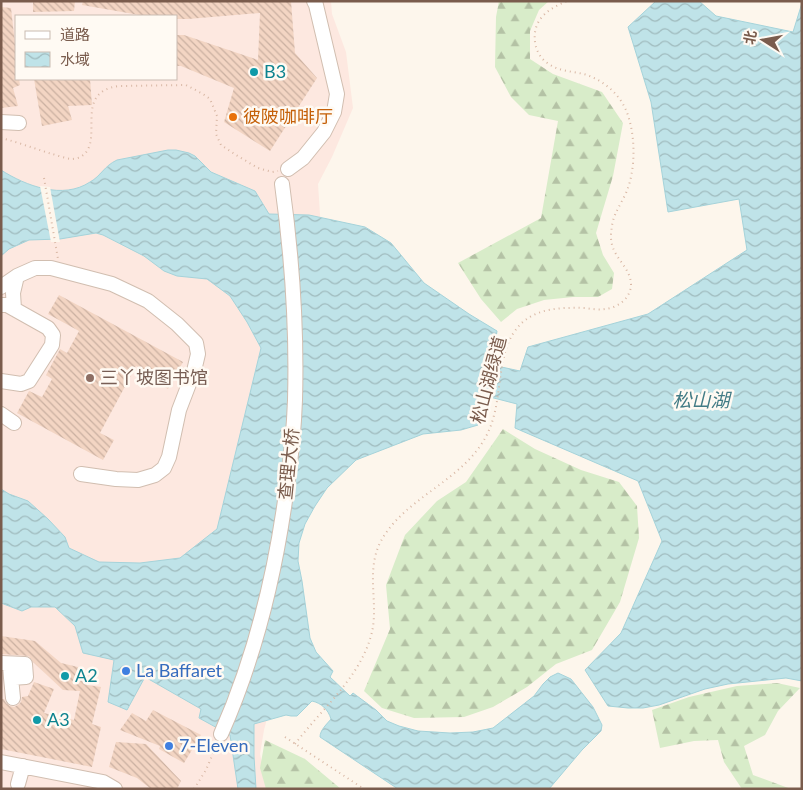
<svg xmlns="http://www.w3.org/2000/svg" width="803" height="790" viewBox="0 0 803 790" font-family="Lato,'Noto Sans SC',sans-serif">
	<style>
		.commercial { fill: #fde8e0; fill-rule: evenodd }
		.forest { fill: url(#forest-firs) }
		.water { fill: url(#water-waves); stroke: #a5d3da }
		.pier { fill: #fdf6ec }
		.building { fill: url(#building-back-hatch) }
		.lines { fill: none; stroke-linecap: round; stroke-linejoin: round }
		.minor-casing { stroke: #d1beb0; stroke-width: 16 }
		.path { stroke: #d9b8a5; stroke-width: 2; stroke-dasharray: 1 4; stroke-linecap: butt }
		.minor { stroke: #fff; stroke-width: 14 }
		.culture-dot { fill: #0f9aa8; stroke: #fffaf3; stroke-width: 2 }
		.food-dot { fill: #e8710a; stroke: #fffaf3; stroke-width: 2 }
		.education-dot { fill: #8d6e63; stroke: #fffaf3; stroke-width: 2 }
		.shop-dot { fill: #3f7fe0; stroke: #fffaf3; stroke-width: 2 }
		.labels { text-anchor: middle; stroke-width: 5; stroke-linejoin: round; paint-order: stroke }
		.culture-label { font-size: 18px; fill: #0d838f; stroke: #fffaf3; text-anchor: start }
		.food-label { font-size: 18px; fill: #c56008; stroke: #fffaf3; text-anchor: start }
		.education-label { font-size: 18px; fill: #785e54; stroke: #fffaf3; text-anchor: start }
		.street-label { font-size: 18px; fill: #7a5c4d; stroke: #fffaf3 }
		.shop-label { font-size: 18px; fill: #366cbe; stroke: #fffaf3; text-anchor: start }
		.water-label { font-size: 19px; font-style: italic; fill: #437c86; stroke: #fffaf3 }
	</style>
	<defs>
		<pattern id="forest-firs" width="22" height="20" patternUnits="userSpaceOnUse" patternTransform="scale(1.25)"><rect width="22" height="20" fill="#d8ecc9"/><path d="M5 1l3.5 6h-7zM16 11l3.5 6h-7z" fill="#b4c2a5"/></pattern>
		<pattern id="water-waves" width="16" height="10" patternUnits="userSpaceOnUse" patternTransform="scale(1.25)"><rect width="16" height="10" fill="#bfe3e8"/><path d="M0 5q4-4 8 0t8 0" fill="none" stroke="#a0bbbe"/></pattern>
		<pattern id="building-back-hatch" width="6" height="6" patternUnits="userSpaceOnUse" patternTransform="scale(1.25)"><rect width="6" height="6" fill="#f3d5c3"/><path d="M-1 5l2 2M0 0l6 6M5-1l2 2" fill="none" stroke="#cab0a1"/></pattern>
	</defs>
	<rect width="100%" height="100%" fill="#fdf6ec"/>
	<!-- commercial -->
	<path class="commercial" d="M1,1H331L332,14L346,52L353,108L332,157L318,184L332,393L288,589L286,648L264,730L260,754L267,789H1ZM16,16H176V79H16Z"/>
	<!-- forest -->
	<path class="forest" d="M499,1H549L539,10L530,31V59L553,74L602,92L623,123L613,176L596,233L603,255L614,273L612,289L598,297H573L544,300L517,309L501,322L481,299L458,263L541,218L558,121L529,115L511,97L495,67L496,17Z
		M503,429L535,449L581,470L619,482L637,506L639,538L620,602L592,650L556,664L527,687L493,707L464,717L414,718L382,708L364,691L390,629L386,585L405,535L437,501L466,482Z
		M777,683L800,688L778,711L765,735L744,746L753,775L791,789H742L724,762L718,740L694,741L660,748L652,710L689,697L737,686Z
		M265,740L305,759L341,789H266L260,768Z"/>
	<!-- water -->
	<path class="water" d="M656,1H699L716,16L793,32L802,3V681L786,678L728,684L705,689L659,705L643,708H628L608,706L585,670L621,633L662,541L638,481L515,428L517,404L486,396L478,425L461,430L423,434L356,460L327,488L315,506L305,524L299,543L298,561L302,581L310,638L316,652L333,671L330,677L350,696L353,693L376,710L387,721L399,726L418,731L450,733L473,732L493,728L534,696L543,684L550,677L558,673L571,679L593,707L602,725L601,731L582,750L549,789H398L320,737C320,730 327,724 331,719C328,709 321,703 312,701L297,716H291L286,715L254,724V756L256,789H238L230,735L199,718L201,709L145,677L127,710L108,702L114,660L83,653L75,626L55,607H31L22,611L1,603V489L9,494L28,501L48,519L65,537L69,548L99,562L140,563L180,558L217,529L261,348L247,322L230,296L207,279L177,276L164,271L144,256L103,235L96,233L60,239L29,240L9,249L1,256V170C26,186 63,200 90,182C101,176 104,166 117,160L168,150H176L189,153L195,156L211,172L255,191L269,214L309,215L365,227L391,243L424,283L469,314L497,331L492,365L520,371L528,347L648,314L747,250L739,199L668,212L651,102L628,27Z"/>
	<!-- pier -->
	<path class="pier" d="M40,186L50,187L60,242H51Z"/>
	<!-- building -->
	<path class="building" d="M33,1H75L74,11L33,12Z
		M83,1H291L295,53L317,78L270,151L224,122L234,88L181,66H176V35H184L258,60L260,13L188,19H176V16H145L82,5Z
		M1,7L11,8L16,53V79H19L20,85L13,88L18,106L1,108Z
		M34,79H90L92,105L68,106L72,120L42,126Z
		M59,295L183,362L168,389L155,382L157,377L136,366L100,433L114,440L103,460L17,413L29,391L42,397L52,379L46,375L60,349L67,353L79,331L48,314Z
		M1,636L35,641L61,663L78,667L87,685L101,687L92,724L101,727L92,767L1,749V699H4L6,703L10,706L14,707L18,705L21,702L22,697L28,696L34,682L54,689L44,713L74,720L80,691L63,690L33,662L29,656L1,654Z
		M153,710L201,735L184,763L159,749L160,746L120,730L132,713L146,721Z
		M116,742L146,744L181,781L177,789H151L137,778L109,767Z"/>
	<g class="lines">
		<!-- minor casing -->
		<g class="minor-casing">
			<path id="minor" d="M1,122L19,123
				M288,169L303,158L324,132L334,112L337,94L316,5L314,1
				M1,287L17,276L35,268H51L112,284L148,301L177,324L196,343L198,354L194,371L179,410L169,457L164,468L155,475L138,480L116,479L81,474
				M1,305H7L48,328L53,335L52,345L29,381L21,384L1,381
				M14,309L13,293L17,276
				M1,414L14,423
				M1,663L25,664L26,677L11,678L10,664
				M11,678L13,698
				M221,734C256,655 276,571 287,486C291,458 294,429 295,400C297,328 292,256 282,184
				M1,762L103,782L115,789
				M18,784L23,766"/>
		</g>
		<!-- path -->
		<path class="path" d="M1,138C17,142 33,148 49,153C56,155 64,158 71,159C75,159 79,158 82,156C105,140 72,92 119,86L186,85L203,94L210,99L217,116L216,134L221,145L236,155L258,168L272,172L278,171
			M44,178L58,259
			M285,737L364,789
			M295,744C320,711 358,679 370,639C381,607 364,573 381,541C402,502 451,485 478,449C503,416 495,382 507,346C521,309 552,307 585,308C592,309 599,310 605,309C618,308 631,298 631,284C630,265 610,257 611,235C612,215 618,210 626,193C636,170 636,134 626,110C619,94 604,81 587,75C574,71 560,72 549,64C533,55 530,30 542,17C549,9 558,5 567,1
			M194,789L206,770L217,744"/>
		<!-- minor -->
		<use href="#minor" class="minor"/>
	</g>
	<!-- markers -->
	<g class="culture-dot">
		<circle cx="254" cy="72" r="5"/>
		<circle cx="65" cy="676" r="5"/>
		<circle cx="37" cy="720" r="5"/>
	</g>
	<circle class="food-dot" cx="233" cy="117" r="5"/>
	<circle class="education-dot" cx="90" cy="378" r="5"/>
	<g class="shop-dot">
		<circle cx="126" cy="671" r="5"/>
		<circle cx="169" cy="746" r="5"/>
	</g>
	<g class="labels">
		<!-- culture labels -->
		<g class="culture-label">
			<text x="264" y="78">B3</text>
			<text x="75" y="682">A2</text>
			<text x="47" y="726">A3</text>
		</g>
		<!-- food labels -->
		<g class="food-label">
			<text x="243" y="123">彼陂咖啡厅</text>
		</g>
		<!-- education labels -->
		<g class="education-label">
			<text x="100" y="384">三丫坡图书馆</text>
		</g>
		<!-- street labels -->
		<g class="street-label">
			<text transform="translate(489 380) rotate(-75)" y="6">松山湖绿道</text>
			<text transform="translate(289 464) rotate(-84)" y="6">查理大桥</text>
		</g>
		<!-- shop labels -->
		<g class="shop-label">
			<text x="136" y="677">La Baffaret</text>
			<text x="179" y="752">7-Eleven</text>
		</g>
		<!-- water labels -->
		<g class="water-label">
			<text x="701" y="407">松山湖</text>
		</g>
	</g>
	<!-- border -->
	<rect width="803" height="790" fill="none" stroke="#7a5c4d" stroke-width="5"/>
	<!-- legend -->
	<rect x="15" y="15" width="162" height="65" fill="#fffaf3" stroke="#cabbb1"/>
	<rect x="25" y="31" width="25" height="8" fill="#ffffff" stroke="#cabbb1"/>
	<text x="60" y="40" font-size="15" fill="#7a5c4d">道路</text>
	<rect x="25" y="52" width="25" height="15" fill="url(#water-waves)" stroke="#cabbb1"/>
	<text x="60" y="65" font-size="15" fill="#7a5c4d">水域</text>
	<!-- north arrow -->
	<g transform="translate(763 40) rotate(281)" stroke="#fffaf3" stroke-width="4" paint-order="stroke">
	<path d="M0-4L9 19L0 12L-9 19Z" fill="#7a5c4d"/>
	<text y="-8" font-size="14" font-weight="bold" text-anchor="middle" fill="#7a5c4d">北</text>
	</g>
</svg>
